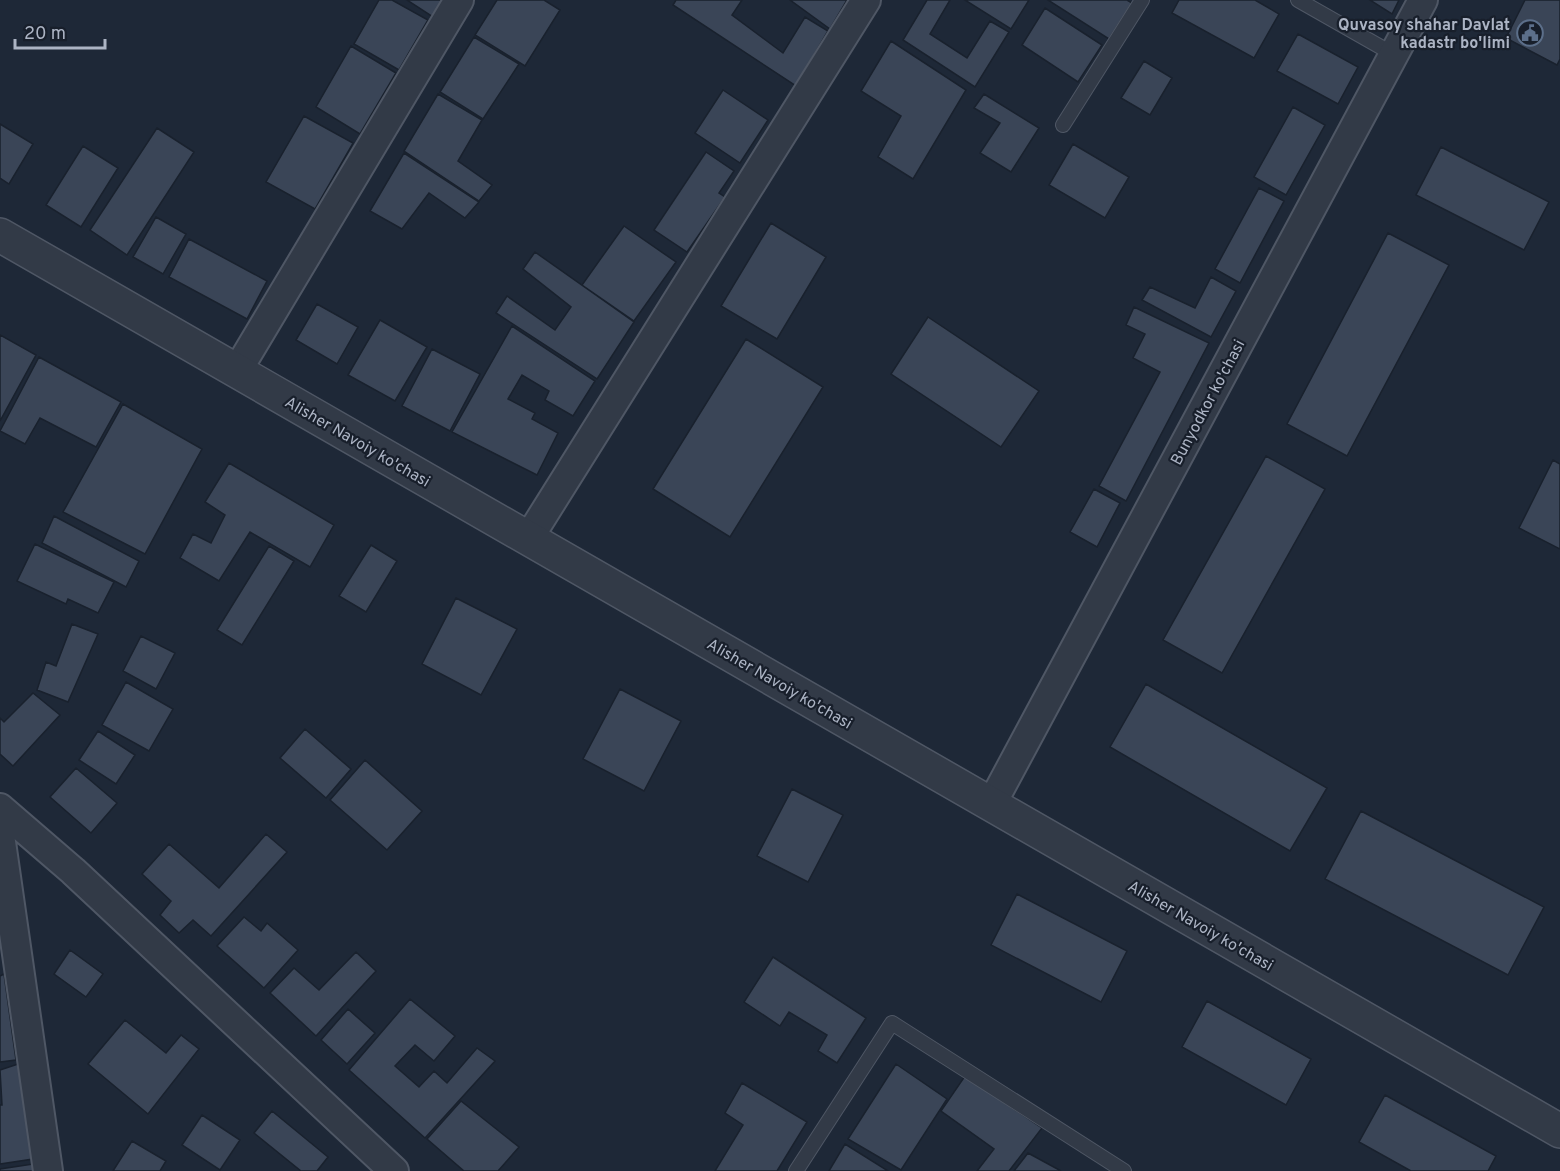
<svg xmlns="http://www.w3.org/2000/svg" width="1560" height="1171" viewBox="0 0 1560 1171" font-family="Overpass,sans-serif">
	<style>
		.building { fill: #3a4557; stroke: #19212d; stroke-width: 1.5 }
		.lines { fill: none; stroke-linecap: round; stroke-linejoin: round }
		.service-casing { stroke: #4f5765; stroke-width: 16 }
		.minor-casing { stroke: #4f5765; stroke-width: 32 }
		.tertiary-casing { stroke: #4f5765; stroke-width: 36 }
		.service { stroke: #323a47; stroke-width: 14 }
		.minor { stroke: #323a47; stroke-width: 28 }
		.tertiary { stroke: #323a47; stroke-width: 33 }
		.labels { text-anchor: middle; stroke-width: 4.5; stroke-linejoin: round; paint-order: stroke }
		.poi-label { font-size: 16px; font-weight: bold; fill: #acb4c4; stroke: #181f2b; text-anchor: end }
		.street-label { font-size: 16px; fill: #acb4c4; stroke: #181f2b }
	</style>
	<rect width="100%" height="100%" fill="#1e2837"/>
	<!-- building -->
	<path class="building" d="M379,0H392L428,20L399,70L354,44Z
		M407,0H443L433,17Z
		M497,0H544L560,10L525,66L475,35Z
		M676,0H742L732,15L783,53L805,17L828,31L796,86L673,5Z
		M790,0H847L830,29Z
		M927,0H950L930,34L967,58L990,21L1009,32L975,87L903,40Z
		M965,0H1029L1011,29Z
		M1048,0H1127L1132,3L1109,39Z
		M1179,0H1255L1279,14L1254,58L1172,13Z
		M1370,0H1399L1392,14Z
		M1525,0H1560V59L1557,65L1506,38Z
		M1045,8L1102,45L1078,82L1022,45Z
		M1298,34L1358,67L1338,104L1277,71Z
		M474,37L519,64L483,119L440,92Z
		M891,41L966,90L913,179L878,157L901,116L861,91Z
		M351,46L396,73L360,134L316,107Z
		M1144,61L1172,78L1150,115L1121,98Z
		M723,90L768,120L740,163L695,133Z
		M438,94L482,120L458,161L492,185L479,201L404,151Z
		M984,94L1039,128L1011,172L980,153L1000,123L974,108Z
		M1293,107L1325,125L1286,195L1254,177Z
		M304,116L353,143L315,209L266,182Z
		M0,124L33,144L9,184L0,178Z
		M157,128L194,152L127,255L90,230Z
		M1073,144L1129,177L1105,218L1049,185Z
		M83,146L118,168L81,227L46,205Z
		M1441,147L1549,202L1524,250L1416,195Z
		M706,152L734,171L719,193L725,197L687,252L654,230Z
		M404,153L479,202L465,218L429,193L402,229L370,211Z
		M1259,188L1284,201L1240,283L1215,269Z
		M156,217L186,234L163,274L133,257Z
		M771,223L826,257L777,339L721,306Z
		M624,226L676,262L634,321L582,285Z
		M1388,233L1449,265L1347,456L1287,424Z
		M189,239L267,281L247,319L169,277Z
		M535,252L634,322L597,379L496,313L507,296L555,330L571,307L523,269Z
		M1211,277L1236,291L1211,337L1142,300L1150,287L1195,308Z
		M317,304L358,327L337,364L296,340Z
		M1134,307L1209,343L1126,501L1099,486L1160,372L1133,358L1145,334L1126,325Z
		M928,317L1039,391L1001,447L891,374Z
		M380,320L427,347L395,401L348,375Z
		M512,326L595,381L573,416L545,400L549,391L522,375L508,399L535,413L532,419L558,433L537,475L452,432Z
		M0,335L36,355L0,421Z
		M746,339L823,387L730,537L653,489Z
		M432,349L480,374L450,431L402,406Z
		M39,357L121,402L96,447L40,418L25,444L0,431Z
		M123,404L202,449L145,554L63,512Z
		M1266,456L1325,489L1222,673L1163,640Z
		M1553,460L1560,464V549L1519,528Z
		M229,463L334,525L310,567L250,532L219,581L180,558L193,534L211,543L225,515L205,502Z
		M1094,489L1120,503L1097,547L1070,532Z
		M54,516L139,561L126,587L42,543Z
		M35,544L114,582L98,613L68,599L66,604L17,581Z
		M371,545L397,561L366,612L339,596Z
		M269,546L294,561L242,645L217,630Z
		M456,598L517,629L481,695L422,664Z
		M72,624L98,634L68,702L37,690L46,662L56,666Z
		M141,636L175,653L156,689L123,671Z
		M126,682L173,709L149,751L102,725Z
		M1146,684L1327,788L1290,851L1110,747Z
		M620,689L681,721L644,791L583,759Z
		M33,693L60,715L13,766L0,754V718L4,722Z
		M305,729L351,769L326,798L280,758Z
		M98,731L135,755L116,784L79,760Z
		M365,760L422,811L387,850L330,800Z
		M76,768L117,803L91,833L50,797Z
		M792,789L843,815L808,882L757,856Z
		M1361,811L1544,907L1508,975L1325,879Z
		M266,834L287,852L211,936L193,920L179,933L160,915L171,901L142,874L169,844L219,888Z
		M1017,894L1127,951L1101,1002L991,945Z
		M244,917L261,931L267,923L298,950L264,988L217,946Z
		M70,950L103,974L86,997L54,974Z
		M356,952L376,971L316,1036L270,993L294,968L319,990Z
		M773,957L866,1018L837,1063L818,1051L827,1035L789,1012L780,1026L744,1002Z
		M4,974L16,1060L0,1062V976Z
		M410,999L455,1036L434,1061L415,1045L395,1066L419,1087L434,1071L447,1083L477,1048L495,1061L425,1138L349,1070Z
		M1207,1001L1311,1059L1286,1105L1182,1047Z
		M348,1009L375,1033L347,1064L321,1040Z
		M125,1020L166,1053L181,1035L199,1049L148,1114L88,1064Z
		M21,1063L33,1159L0,1164V1105H2L0,1070Z
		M896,1064L947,1099L901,1170L848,1139Z
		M965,1076L1042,1128L1009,1171H977L994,1149L941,1111Z
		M742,1083L807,1122L777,1171H715L743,1125L725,1113Z
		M1385,1095L1496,1156L1488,1171H1411L1359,1142Z
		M461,1101L519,1147L498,1171H464L427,1139Z
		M272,1111L328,1157L317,1171H301L254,1133Z
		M202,1115L240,1140L220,1170L182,1145Z
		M132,1141L166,1161L160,1171H113Z
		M845,1144L888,1171H829Z
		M1028,1153L1061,1171H1014Z
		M33,1164L34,1171H0V1169Z"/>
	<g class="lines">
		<!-- service casing -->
		<g class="service-casing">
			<path id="service" d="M1298,0L1393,54
				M1063,125L1142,0
				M796,1171L892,1023L1124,1171"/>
		</g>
		<!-- minor casing -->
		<g class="minor-casing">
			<path id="minor" d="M237,371L459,0
				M528,539L866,0
				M991,805L1423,0
				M0,808L73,871L394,1171
				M0,835L48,1171"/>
		</g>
		<!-- tertiary casing -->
		<g class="tertiary-casing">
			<path id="tertiary" d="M0,235L1560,1131"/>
		</g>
		<!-- service -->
		<use href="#service" class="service"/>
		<!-- minor -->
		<use href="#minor" class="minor"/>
		<!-- tertiary -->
		<use href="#tertiary" class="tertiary"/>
	</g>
	<!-- icons -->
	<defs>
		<g id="civic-ring" transform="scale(1.35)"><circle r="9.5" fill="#181f2b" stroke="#5c6f8a" stroke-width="1.5"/><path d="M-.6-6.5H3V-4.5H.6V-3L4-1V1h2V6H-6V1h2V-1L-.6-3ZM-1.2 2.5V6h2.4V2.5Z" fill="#5c6f8a"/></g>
	</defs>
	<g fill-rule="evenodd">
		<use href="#civic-ring" x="1530" y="33"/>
	</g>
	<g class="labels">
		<!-- poi labels -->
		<g class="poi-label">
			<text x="1510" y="30">Quvasoy shahar Davlat<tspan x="1510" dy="18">kadastr bo'limi</tspan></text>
		</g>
		<!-- street labels -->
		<g class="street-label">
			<text transform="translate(1207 402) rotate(-62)" y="6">Bunyodkor ko'chasi</text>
			<text transform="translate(358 441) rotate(30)" y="6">Alisher Navoiy ko'chasi</text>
			<text transform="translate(780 683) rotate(30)" y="6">Alisher Navoiy ko'chasi</text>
			<text transform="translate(1201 925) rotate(30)" y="6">Alisher Navoiy ko'chasi</text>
		</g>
	</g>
	<!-- scale -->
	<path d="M15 39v9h90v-9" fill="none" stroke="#acb4c4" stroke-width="3"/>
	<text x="24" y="39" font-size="18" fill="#acb4c4" stroke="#181f2b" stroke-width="4.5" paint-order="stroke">20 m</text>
</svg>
